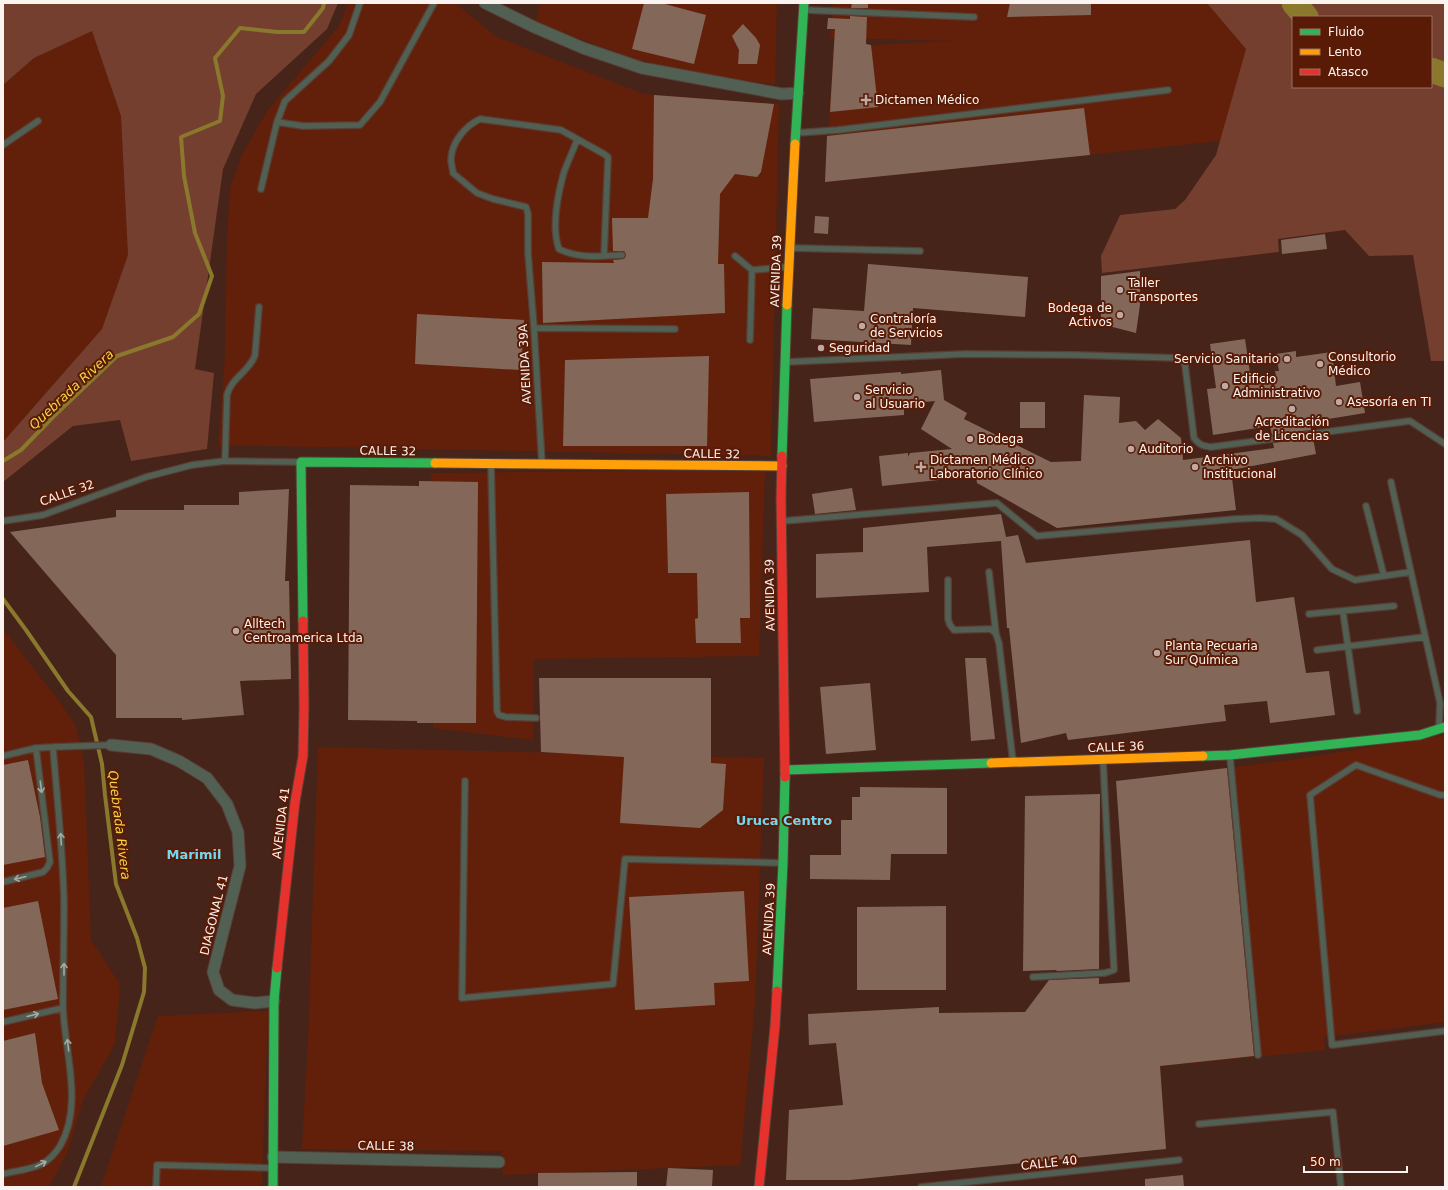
<svg xmlns="http://www.w3.org/2000/svg" width="1448" height="1190" viewBox="0 0 1448 1190" font-family="'DejaVu Sans',sans-serif">
	<style>
		.built { fill: #62200a }
		.green { fill: #743f2f; fill-rule: evenodd }
		.lines { fill: none; stroke-linecap: round; stroke-linejoin: round }
		.stream { stroke: #8a782c; stroke-width: 4 }
		.river { stroke: #8a782c; stroke-width: 25 }
		.building { fill: #836859 }
		.lane-casing { stroke: #583f36; stroke-width: 8 }
		.street-casing { stroke: #583f36; stroke-width: 13 }
		.fast-casing { stroke: #583f36; stroke-width: 11 }
		.slow-casing { stroke: #583f36; stroke-width: 11 }
		.jam-casing { stroke: #583f36; stroke-width: 11 }
		.lane { stroke: #525f53; stroke-width: 5.5 }
		.street { stroke: #525f53; stroke-width: 11 }
		.fast { stroke: #30b455; stroke-width: 9 }
		.slow { stroke: #ff9f0a; stroke-width: 9 }
		.jam { stroke: #e5322d; stroke-width: 9 }
		.oneway { stroke: #a6a9a2 }
		.poi-dot { fill: #bcaba5; stroke: #591a06; stroke-width: 1.5 }
		.labels { text-anchor: middle; stroke-width: 4; stroke-linejoin: round; paint-order: stroke }
		.poi-label { font-size: 12px; fill: #fbf3f0; stroke: #591a06; text-anchor: start }
		.street-label { font-size: 12px; fill: #fbf3f0; stroke: #591a06 }
		.water-label { font-size: 13px; font-style: italic; fill: #f2d443; stroke: #591a06 }
		.neighbourhood-label { font-size: 13px; font-weight: bold; fill: #74d7f1; stroke: #591a06 }
	</style>
	<rect width="100%" height="100%" fill="#462419"/>
	<!-- built -->
	<path class="built" d="M348,3H457L460,7L497,37L644,94L779,104L771,456L218,445L225,357L227,235L230,189L241,157L267,111L339,26Z
		M540,3H777L775,84L714,78L635,59L575,37L536,21Z
		M833,3H1235L1218,16L1246,49L1221,141L825,182L834,42L871,45L956,41L830,38Z
		M92,30L121,116L128,255L102,329L3,442V85L34,58Z
		M765,470L759,656L534,659L533,740L433,728L431,473Z
		M3,629L62,705L76,726L84,762L91,940L120,984L115,1044L83,1100L67,1153L49,1187H3Z
		M1445,735V1022L1324,1037L1325,1050L1192,1063L1163,776L1297,759Z
		M318,747L764,758L755,1003L740,1165L503,1175L501,1151L302,1149L308,1039Z
		M268,1011L262,1187H101L158,1016Z"/>
	<!-- green -->
	<path class="green" d="M3,3H338L327,29L256,94L223,169L195,369L214,373L207,449L131,461L120,420L73,426L3,482V442L102,329L128,255L121,116L92,31L34,58L3,85Z
		M1207,3H1445V361H1431L1413,255L1369,256L1345,230L1278,239L1279,252L1102,273L1101,256L1120,215L1175,209L1185,200L1216,155L1246,49ZM1293,17H1431V87H1293Z"/>
	<g class="lines">
		<!-- stream -->
		<path class="stream" d="M3,461L21,450L53,417L117,356L173,337L199,314L212,276L195,233L184,176L181,137L220,121L223,96L215,58L240,28L277,32H304L323,8L324,3
			M3,599L26,630L68,691L91,717L102,764L105,795L116,884L137,938L145,968L144,992L122,1065L74,1187"/>
		<!-- river -->
		<path class="river" d="M1294,3L1306,17
			M1431,70L1445,75"/>
	</g>
	<!-- building -->
	<path class="building" d="M644,3H661L706,15L694,64L632,49Z
		M852,3H868V8H851Z
		M1010,3H1091V15L1007,17Z
		M850,16L867,17L866,44L871,45L878,107L830,112L835,29H827L828,18L850,19Z
		M743,24L756,38L760,45L757,64H738L739,50L732,36Z
		M654,95L774,104L761,172L757,177L735,174L720,194L718,264H724L725,313L543,323L542,262L614,263L613,260L624,259L626,255L624,251H613L612,218H648L653,179Z
		M1084,108L1090,155L825,182L827,136Z
		M815,216L829,217L828,234L814,233Z
		M1325,234L1327,249L1282,254L1281,240Z
		M868,264L1028,277L1025,317L913,308L911,345L811,339L813,308L864,311Z
		M1140,271V305L1136,333L1101,324V276Z
		M417,314L524,320L521,370L415,364Z
		M1245,339L1251,380L1276,376L1275,371H1279L1276,354L1296,351V357L1332,352L1336,386L1360,382L1365,413L1310,422L1311,430L1272,435L1270,426L1213,435L1207,389L1216,388L1210,344Z
		M709,356L707,446H563L565,360Z
		M941,370L944,400L967,413L964,419L1051,462L1081,461L1084,395L1120,397L1119,423L1136,421L1145,430L1158,419L1181,438L1183,460L1274,448L1273,443L1313,438L1316,454L1231,470L1236,510L1057,528L977,483L976,476L882,486L879,456L908,453V457L910,453L952,449L921,429L935,401L904,404V415L814,422L810,379L901,372V374Z
		M1020,402H1045V428H1020Z
		M419,481L478,482L476,723H417V721L348,720L350,485L419,486Z
		M852,488L856,510L815,514L812,494Z
		M289,489L285,581H289L291,679L240,681L244,715L182,720V718H116V655L10,532L116,517V510H184V505H239V492Z
		M749,492L750,618H740L741,643H696L695,619L698,618L697,573H668L666,494Z
		M1001,514L1006,537L1018,535L1026,563L1250,540L1256,602L1294,597L1306,673L1329,671L1335,715L1270,723L1267,701L1224,705L1226,721L1068,740L1066,733L1021,743L1009,628H1007L1001,541L927,547L929,592L816,598V554L863,552V528Z
		M965,658H986L995,739L971,741Z
		M539,678H711V763L726,764L723,810L700,828L620,823L624,757L541,752Z
		M870,683L876,750L826,754L820,687Z
		M28,760L40,817L45,857L3,865V765Z
		M1227,768L1254,1056L1160,1066L1166,1149L850,1180H786L789,1110L843,1105L836,1043L809,1045L808,1014L939,1007V1013L1025,1012L1049,980L1099,978V984L1130,982L1116,781Z
		M860,787L947,788V854H891L890,880L810,879V855H841V820H852V797H860Z
		M1100,794L1099,969L1056,971L1057,970L1023,971L1025,796Z
		M744,891L749,981L714,983L715,1005L635,1010L629,897Z
		M38,901L58,999L3,1010V908Z
		M946,906V990H857V907Z
		M35,1033L42,1083L59,1130L3,1146V1041Z
		M668,1168L713,1170L712,1187H666Z
		M637,1172V1187H538V1173Z
		M1183,1175L1184,1187H1145V1179Z"/>
	<g class="lines">
		<!-- lane casing -->
		<g class="lane-casing">
			<path id="lane" d="M805,10L974,17
				M277,122L303,126L360,125L380,102L434,3
				M796,133L838,130L1168,90
				M577,140C573,151 568,161 564,172C558,193 551,228 559,249C579,259 600,256 622,255
				M3,145L38,121
				M261,189L277,122L285,101L329,61L349,35L360,3
				M790,248L920,251
				M735,256L752,270
				M534,328L675,329
				M750,340L752,270L788,267
				M786,362L965,354L1077,355L1179,358L1183,361L1185,365L1194,438C1199,445 1203,446 1211,447L1410,421L1445,444
				M225,461L227,395C231,378 250,371 255,355L259,307
				M491,464L497,711L499,715L506,717L536,718
				M542,464L534,328L528,253V214L526,207L493,199L477,193L453,173C453,168 451,164 451,160C451,143 465,126 480,119L561,130L604,154L608,157L604,256
				M1391,482L1440,703L1439,727
				M1366,506L1384,576
				M3,521L43,515L146,477L192,465L225,461L300,462
				M783,521L997,503L1037,536L1236,519L1260,518L1276,519L1302,535L1332,569L1355,580L1411,572
				M989,572L996,634
				M948,580V619L950,625L954,630L991,629L996,634L999,643L1013,762
				M1343,612L1357,711
				M1309,614L1394,606
				M1317,650L1425,637
				M3,756L36,748L53,747L111,745
				M1230,757L1258,1055
				M465,781L462,998L613,984L625,859L783,863
				M1445,795H1440L1356,765L1310,795L1332,1045L1445,1031
				M3,882L43,872L47,868L50,862L36,748
				M1033,977L1105,973L1114,970L1103,760
				M3,1022L63,1008
				M1199,1124L1333,1112L1341,1187
				M3,1174C28,1168 45,1170 60,1146C84,1105 64,1050 63,1006C63,972 64,938 64,903C63,851 57,799 53,747
				M156,1187L157,1165L273,1168
				M921,1187L1179,1160"/>
		</g>
		<!-- street casing -->
		<g class="street-casing">
			<path id="street" d="M485,3L534,27L583,48L642,68L782,94L798,93
				M111,745L151,749L179,761L207,778L227,804L238,832L240,866L213,972L219,990L232,1000L255,1003L274,1001
				M273,1157L499,1162"/>
		</g>
		<!-- fast casing -->
		<g class="fast-casing">
			<path id="fast" d="M795,144L804,3
				M782,456L787,305
				M303,621L301,462L435,463
				M1203,756L1230,755L1420,735L1445,727
				M785,770L991,763
				M777,991L783,863L785,777
				M273,1187L274,1001L277,968"/>
		</g>
		<!-- slow casing -->
		<g class="slow-casing">
			<path id="slow" d="M787,305L795,144
				M435,463L782,466
				M991,763L1203,756"/>
		</g>
		<!-- jam casing -->
		<g class="jam-casing">
			<path id="jam" d="M782,456L781,497L785,777
				M277,968L295,802L303,756L304,706L303,621
				M759,1187L775,1026L777,991"/>
		</g>
		<!-- lane -->
		<use href="#lane" class="lane"/>
		<!-- street -->
		<use href="#street" class="street"/>
		<!-- fast -->
		<use href="#fast" class="fast"/>
		<!-- slow -->
		<use href="#slow" class="slow"/>
		<!-- jam -->
		<use href="#jam" class="jam"/>
	</g>
	<!-- one-way arrows -->
	<defs><path id="oneway-shaft" d="M-6 0H5M1.5-3L5.5 0L1.5 3" fill="none" stroke-width="1.6" stroke-linecap="round" stroke-linejoin="round"/></defs>
	<g class="oneway">
		<use href="#oneway-shaft" transform="translate(41 787) rotate(83)"/>
		<use href="#oneway-shaft" transform="translate(61 839) rotate(-93)"/>
		<use href="#oneway-shaft" transform="translate(20 878) rotate(166)"/>
		<use href="#oneway-shaft" transform="translate(64 969) rotate(-90)"/>
		<use href="#oneway-shaft" transform="translate(33 1015) rotate(-14)"/>
		<use href="#oneway-shaft" transform="translate(68 1045) rotate(-97)"/>
		<use href="#oneway-shaft" transform="translate(41 1164) rotate(-26)"/>
	</g>
	<!-- markers -->
	<g class="poi-dot">
		<path d="M864 94h4v4h4v4h-4v4h-4v-4h-4v-4h4z"/>
		<circle cx="1120" cy="290" r="4"/>
		<circle cx="1120" cy="315" r="4"/>
		<circle cx="862" cy="326" r="4"/>
		<circle cx="821" cy="348" r="4"/>
		<circle cx="1287" cy="359" r="4"/>
		<circle cx="1320" cy="364" r="4"/>
		<circle cx="1225" cy="386" r="4"/>
		<circle cx="857" cy="397" r="4"/>
		<circle cx="1339" cy="402" r="4"/>
		<circle cx="1292" cy="409" r="4"/>
		<circle cx="970" cy="439" r="4"/>
		<circle cx="1131" cy="449" r="4"/>
		<path d="M919 461h4v4h4v4h-4v4h-4v-4h-4v-4h4z"/>
		<circle cx="1195" cy="467" r="4"/>
		<circle cx="236" cy="631" r="4"/>
		<circle cx="1157" cy="653" r="4"/>
	</g>
	<g class="labels">
		<!-- poi labels -->
		<g class="poi-label">
			<text x="875" y="104">Dictamen Médico</text>
			<text x="1128" y="287">Taller<tspan x="1128" dy="14">Transportes</tspan></text>
			<text x="1112" y="312" text-anchor="end">Bodega de<tspan x="1112" dy="14">Activos</tspan></text>
			<text x="870" y="323">Contraloría<tspan x="870" dy="14">de Servicios</tspan></text>
			<text x="829" y="352">Seguridad</text>
			<text x="1328" y="361">Consultorio<tspan x="1328" dy="14">Médico</tspan></text>
			<text x="1279" y="363" text-anchor="end">Servicio Sanitario</text>
			<text x="1233" y="383">Edificio<tspan x="1233" dy="14">Administrativo</tspan></text>
			<text x="865" y="394">Servicio<tspan x="865" dy="14">al Usuario</tspan></text>
			<text x="1347" y="406">Asesoría en TI</text>
			<text x="1292" y="426" text-anchor="middle">Acreditación<tspan x="1292" dy="14">de Licencias</tspan></text>
			<text x="978" y="443">Bodega</text>
			<text x="1139" y="453">Auditorio</text>
			<text x="930" y="464">Dictamen Médico<tspan x="930" dy="14">Laboratorio Clínico</tspan></text>
			<text x="1203" y="464">Archivo<tspan x="1203" dy="14">Institucional</tspan></text>
			<text x="244" y="628">Alltech<tspan x="244" dy="14">Centroamerica Ltda</tspan></text>
			<text x="1165" y="650">Planta Pecuaria<tspan x="1165" dy="14">Sur Química</tspan></text>
		</g>
		<!-- street labels -->
		<g class="street-label">
			<text transform="translate(776 271) rotate(-88)" y="4">AVENIDA 39</text>
			<text transform="translate(525 364) rotate(-93)" y="4">AVENIDA 39A</text>
			<text transform="translate(388 451) rotate(1)" y="4">CALLE 32</text>
			<text transform="translate(712 454) rotate(1)" y="4">CALLE 32</text>
			<text transform="translate(67 493) rotate(-19)" y="4">CALLE 32</text>
			<text transform="translate(770 595) rotate(-91)" y="4">AVENIDA 39</text>
			<text transform="translate(1116 747) rotate(-2)" y="4">CALLE 36</text>
			<text transform="translate(281 823) rotate(-83)" y="4">AVENIDA 41</text>
			<text transform="translate(214 915) rotate(-76)" y="4">DIAGONAL 41</text>
			<text transform="translate(769 919) rotate(-87)" y="4">AVENIDA 39</text>
			<text transform="translate(386 1146) rotate(1)" y="4">CALLE 38</text>
			<text transform="translate(1049 1163) rotate(-6)" y="4">CALLE 40</text>
		</g>
		<!-- water labels -->
		<g class="water-label">
			<text transform="translate(71 389) rotate(-43)" y="5">Quebrada Rivera</text>
			<text transform="translate(120 825) rotate(83)" y="5">Quebrada Rivera</text>
		</g>
		<!-- neighbourhood labels -->
		<g class="neighbourhood-label">
			<text x="784" y="825">Uruca Centro</text>
			<text x="194" y="859">Marimil</text>
		</g>
	</g>
	<!-- border -->
	<rect width="1448" height="1190" fill="none" stroke="#fbf3f0" stroke-width="8"/>
	<!-- legend -->
	<rect x="1292" y="16" width="140" height="72" fill="#591a06" stroke="#9a7164"/>
	<rect x="1300" y="29" width="20" height="6" fill="#30b455" stroke="#9a7164"/>
	<text x="1328" y="36" font-size="12" fill="#fbf3f0">Fluido</text>
	<rect x="1300" y="49" width="20" height="6" fill="#ff9f0a" stroke="#9a7164"/>
	<text x="1328" y="56" font-size="12" fill="#fbf3f0">Lento</text>
	<rect x="1300" y="69" width="20" height="6" fill="#e5322d" stroke="#9a7164"/>
	<text x="1328" y="76" font-size="12" fill="#fbf3f0">Atasco</text>
	<!-- scale -->
	<path d="M1304 1166v6h103v-6" fill="none" stroke="#fbf3f0" stroke-width="2"/>
	<text x="1310" y="1166" font-size="12" fill="#fbf3f0" stroke="#591a06" stroke-width="3" paint-order="stroke">50 m</text>
</svg>
